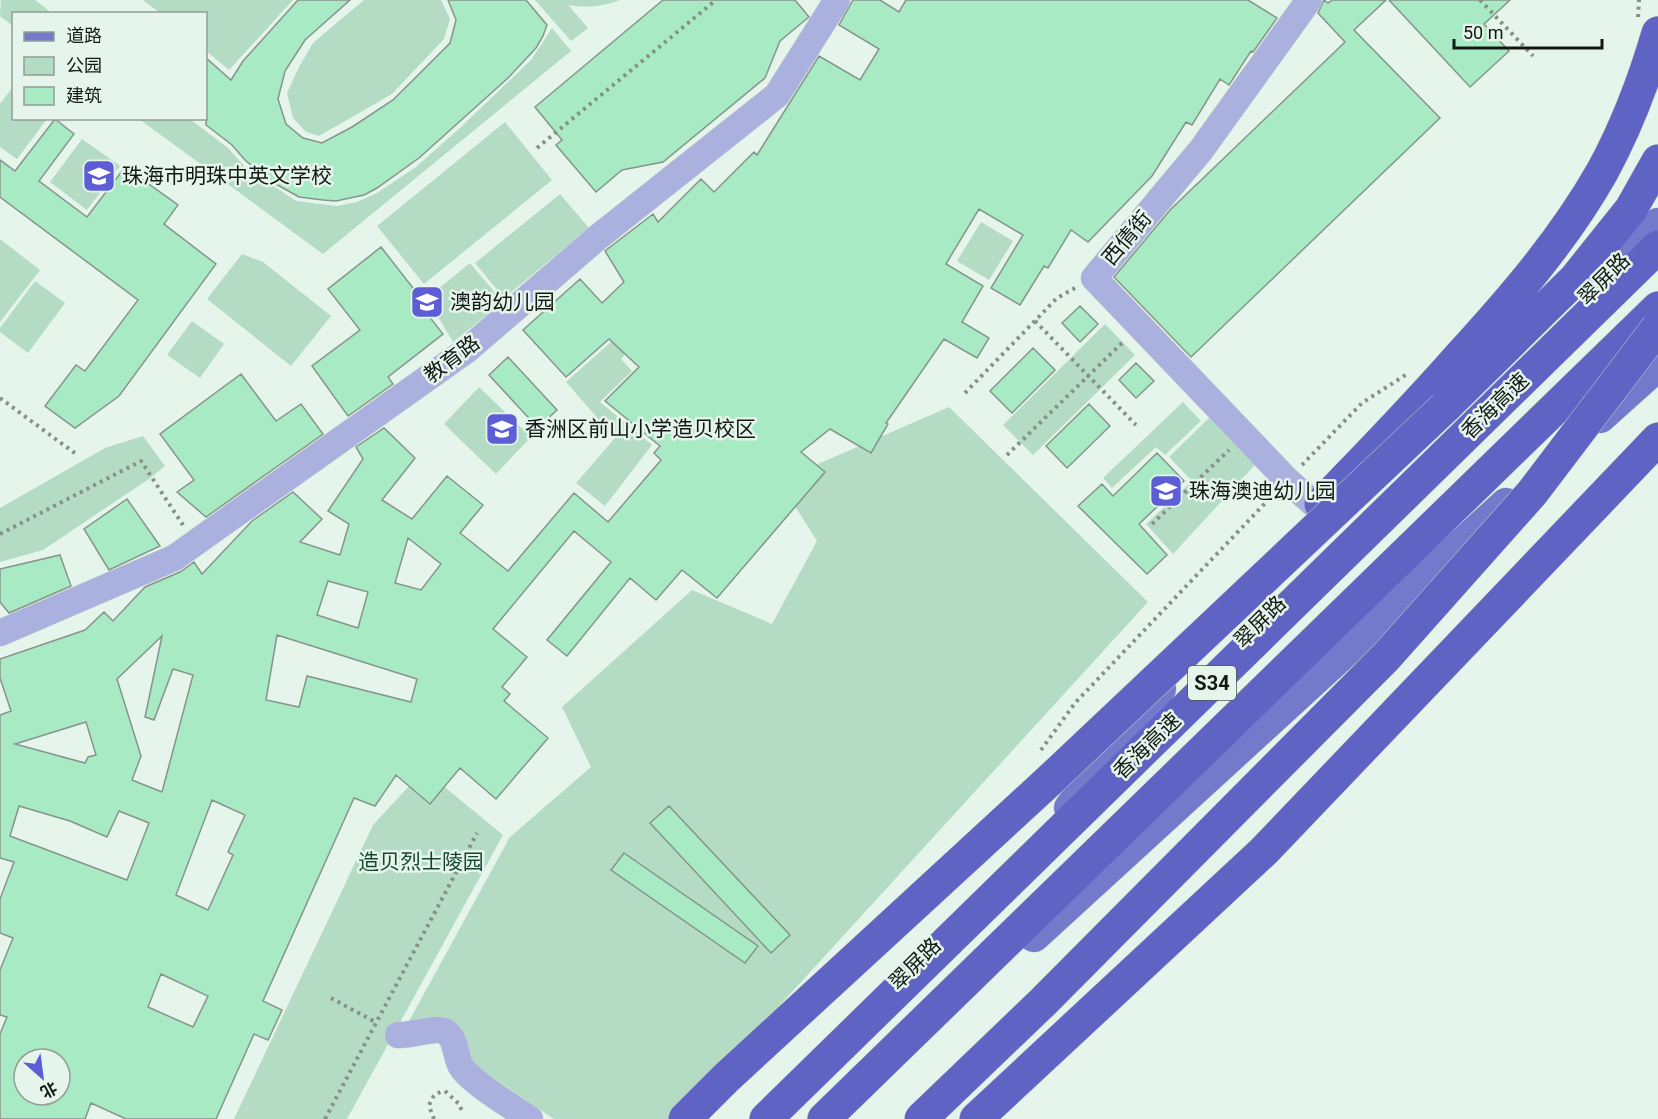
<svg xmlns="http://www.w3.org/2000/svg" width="1658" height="1119" viewBox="0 0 1658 1119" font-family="Roboto,'Noto Sans SC',sans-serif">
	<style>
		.green { fill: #b4dbc3 }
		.building { fill: #a8eac3; stroke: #86958c; stroke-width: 1.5; fill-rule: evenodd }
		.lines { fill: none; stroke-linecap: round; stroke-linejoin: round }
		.minor-casing { stroke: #c4d2c9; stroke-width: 27 }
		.major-casing { stroke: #c4d2c9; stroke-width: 33 }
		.highway-casing { stroke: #c4d2c9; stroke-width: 34 }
		.path { stroke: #859089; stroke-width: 4; stroke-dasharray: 3 4.5; stroke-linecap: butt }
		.minor { stroke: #abb1df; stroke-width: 26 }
		.major { stroke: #7379cb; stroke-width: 32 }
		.highway { stroke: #5f63c3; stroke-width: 33 }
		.highway-bridge-casing { stroke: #c4d2c9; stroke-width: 34; stroke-linecap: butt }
		.highway-bridge { stroke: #5f63c3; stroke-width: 33 }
		.labels { text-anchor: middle; stroke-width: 5; stroke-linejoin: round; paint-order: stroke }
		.shield { fill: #e6f5eb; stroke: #525a55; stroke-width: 1.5 }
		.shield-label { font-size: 20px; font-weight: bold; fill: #131815 }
		.poi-label { font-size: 21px; fill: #131815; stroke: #e6f5eb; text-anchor: start }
		.street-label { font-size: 21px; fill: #131815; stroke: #e6f5eb }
		.park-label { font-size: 21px; fill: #15482f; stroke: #e6f5eb }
	</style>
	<rect width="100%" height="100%" fill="#e6f5eb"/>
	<!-- green -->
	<path class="green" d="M1,0H35L52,13L14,14L13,26L0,16Z
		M143,0H293L229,70L206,51V14L160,13Z
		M364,0H441L450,19L444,39L392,94L319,136L306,132L293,118L287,93L299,67L313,43Z
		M535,0H620C602,7 586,8 568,5L588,28L571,41Z
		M552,28L571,51L323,254L139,119H190L228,148L245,167L296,201L337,206L357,202L377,193L416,167L462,126L531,60Z
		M12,88L14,118L47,119L17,159L0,147V104Z
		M505,122L552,180L424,284L377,226Z
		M82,139L120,166L87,210L50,182Z
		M560,194L589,228L504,298L475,263Z
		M981,222L1013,241L989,280L957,261Z
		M0,239L40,270L0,322Z
		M242,254L263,262L331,316L291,366L207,299Z
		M470,263L503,302L453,342L427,298Z
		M35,281L65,303L28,353L0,332V328Z
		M192,321L224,344L200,378L167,355Z
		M1105,324L1135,355L1033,455L1003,425Z
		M630,325L642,336L621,359L632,371L600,402L652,445L605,506L576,483L615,438L566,382Z
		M479,387L531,437L496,474L444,424Z
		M1183,402L1201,421L1165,455L1156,447L1112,488L1103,478Z
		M949,407L1148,602L676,1119H554L409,1021L510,837L591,767L562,707L692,590L772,624L817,541L779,481Z
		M1210,417L1255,465L1173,554L1146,524L1192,481L1169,457Z
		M143,436L165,466L149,479L43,550L0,562V508L105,448Z
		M424,770L503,835L347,1119H234L373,825Z"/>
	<!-- building -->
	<path class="building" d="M298,0H350L305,40L285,71L278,99L286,124L303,138L322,143L352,127L393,100L450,43L456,20L448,0H526L547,25L543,36L536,48L508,78L419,158L377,188L364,195L336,201L323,200L299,197L274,183L259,172L245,160L232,145L206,125V58L231,80L243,61Z
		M663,0H795L809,17L780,41L765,78L663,162L622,170L596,192L556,145L562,140L535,107Z
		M853,0H880L899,12L906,0H1248L1277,18L1253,52L1251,51L1229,85L1220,79L1192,125L1186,122L1152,176L1088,242L1071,230L1048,268L1044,266L1020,305L991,288L1023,235L979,209L946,264L983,286L962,322L989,338L977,358L944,339L886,423L888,424L871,453L830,429L801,452L825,472L717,598L682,570L656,600L630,578L567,656L547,640L611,562L574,531L493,629L527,657L502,687L510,694L504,701L548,738L496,799L460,768L430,804L396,775L375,806L354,798L263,1001L282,1010L268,1040L254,1034L216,1119H126L91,1103L85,1119H0V1034L7,1017L0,1015V970L13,938L0,933V899L14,862L0,858V715L11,711L0,678V659L85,630L104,612L113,621L145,587L180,572L194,562L202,574L252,521L293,492L322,519L300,542L340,555L349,524L328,511L363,459L356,447L384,428L415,458L382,500L412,519L447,476L483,505L460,533L508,571L574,493L608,522L661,460L654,453L660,446L605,401L639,367L609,339L566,377L523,330L580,279L602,303L624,282L605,251L653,214L658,222L701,179L714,192L754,152L757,155L819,56L860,80L879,49L839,25ZM408,538L441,564L421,590L395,583ZM328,581L368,592L358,628L317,615ZM277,635L417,679L411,702L307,676L299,707L266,700ZM162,636L145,717L154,720L173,669L193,675L162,792L132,780L141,756L117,679ZM86,722L96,755L88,757L85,763L15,744ZM212,800L245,815L228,852L233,855L208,910L176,895ZM19,806L70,821L107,837L119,811L149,823L127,880L10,836ZM161,974L208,996L193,1027L148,1007ZM24,1059H60V1095H24Z
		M1324,0L1328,3L1332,0H1386L1354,30L1440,118L1191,357L1114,277L1171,209L1345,42L1318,13Z
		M1389,0H1510L1484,24L1509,51L1470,87Z
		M55,119L74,134L39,181L87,217L125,167L178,205L164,224L216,264L119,396L75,428L45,406L76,365L85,371L138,300L0,197V160L15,171Z
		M381,247L424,302L420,305L443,334L388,377L393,384L348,416L312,366L360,330L328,289Z
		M1080,306L1098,324L1080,342L1062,323Z
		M1033,348L1055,370L1012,413L990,391Z
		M508,357L557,410L538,428L489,375Z
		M1136,363L1154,381L1136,398L1119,380Z
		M241,374L276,421L301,404L323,434L206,517L177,492L194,480L160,434Z
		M1089,404L1110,426L1067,468L1046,446Z
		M1157,453L1184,481L1139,524L1167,555L1147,574L1078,506L1102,484L1113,496Z
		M127,499L160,546L109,570L84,529Z
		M60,555L71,586L9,613L0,602V569Z
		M669,806L790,935L771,953L650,823Z
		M624,853L758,946L745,963L611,870Z"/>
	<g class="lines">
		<!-- minor casing -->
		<g class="minor-casing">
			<path id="minor" d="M1309,0L1201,150L1094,278L1287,480L1317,507
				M0,633L174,558L467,350L597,238L777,95L837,0
				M398,1035C410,1036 435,1027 444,1031C458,1038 454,1057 462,1068C475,1085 511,1106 530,1119"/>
		</g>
		<!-- major casing -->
		<g class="major-casing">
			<path id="major" d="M1617,266L1658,224
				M1600,417L1658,365
				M1070,808L1160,689
				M1034,936L1506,504"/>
		</g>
		<!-- highway casing -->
		<g class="highway-casing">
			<path id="highway" d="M1445,407L1575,279L1631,209L1658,161
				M1321,504C1369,455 1416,406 1461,355C1513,298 1564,239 1602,172C1626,128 1644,81 1658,33
				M766,1119L1658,247
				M824,1119L1658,308
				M976,1119L1264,851L1658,439"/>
		</g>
		<!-- path -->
		<path class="path" d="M1480,0L1533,56
			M1638,17L1639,0
			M537,148L716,0
			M1035,321L1136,425
			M965,393L1057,298L1075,288
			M0,398L76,454
			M1007,455L1124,341
			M1302,465L1362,403L1407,374
			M1152,524L1229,450
			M0,534L141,461L183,525
			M1041,750L1075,703L1272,496
			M331,998L377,1023
			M325,1119L477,833
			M434,1119L429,1106C432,1096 435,1093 445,1091L459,1104L462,1111"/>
		<!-- minor -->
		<use href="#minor" class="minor"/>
		<!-- major -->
		<use href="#major" class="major"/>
		<!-- highway -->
		<use href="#highway" class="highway"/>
		<!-- highway-bridge casing -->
		<g class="highway-bridge-casing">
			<path id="highway-bridge" d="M685,1119L726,1078L1052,778L1445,407
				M921,1119L1043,1002L1386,657L1532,493L1658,327"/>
		</g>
		<!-- highway-bridge -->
		<use href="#highway-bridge" class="highway-bridge"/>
	</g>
	<!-- icons -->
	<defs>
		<g id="school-square" transform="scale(1.725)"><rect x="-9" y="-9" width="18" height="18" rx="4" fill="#5d5dd5" stroke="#e6f5eb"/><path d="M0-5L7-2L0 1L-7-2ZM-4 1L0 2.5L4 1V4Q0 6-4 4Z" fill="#fff"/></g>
	</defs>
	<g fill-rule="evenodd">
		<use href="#school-square" x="99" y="176"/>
		<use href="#school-square" x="427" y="302"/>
		<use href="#school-square" x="502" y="429"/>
		<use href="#school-square" x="1166" y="491"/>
	</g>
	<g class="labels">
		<!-- shield labels -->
		<rect class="shield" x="1188" y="666" width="48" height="34" rx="4.5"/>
		<g class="shield-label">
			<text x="1212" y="690">S34</text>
		</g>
		<!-- poi labels -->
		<g class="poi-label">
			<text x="122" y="183">珠海市明珠中英文学校</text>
			<text x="450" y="309">澳韵幼儿园</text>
			<text x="525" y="436">香洲区前山小学造贝校区</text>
			<text x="1189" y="498">珠海澳迪幼儿园</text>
		</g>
		<!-- street labels -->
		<g class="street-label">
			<text transform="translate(1127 238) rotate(-50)" y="7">西倩街</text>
			<text transform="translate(1604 279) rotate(-45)" y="7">翠屏路</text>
			<text transform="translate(452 359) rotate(-37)" y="7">教育路</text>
			<text transform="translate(1495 406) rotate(-44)" y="7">香海高速</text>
			<text transform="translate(1260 622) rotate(-45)" y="7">翠屏路</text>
			<text transform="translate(1147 746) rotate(-44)" y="7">香海高速</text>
			<text transform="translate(915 964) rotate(-45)" y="7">翠屏路</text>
		</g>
		<!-- park labels -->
		<g class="park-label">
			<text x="421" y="869">造贝烈士陵园</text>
		</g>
	</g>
	<!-- legend -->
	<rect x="12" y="12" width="195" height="108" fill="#e6f5eb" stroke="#929d95" stroke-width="1.5"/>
	<rect x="24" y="32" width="30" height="9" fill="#7379cb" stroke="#929d95" stroke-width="1.5"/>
	<text x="66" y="42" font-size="18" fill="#131815">道路</text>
	<rect x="24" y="57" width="30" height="18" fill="#b4dbc3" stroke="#929d95" stroke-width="1.5"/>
	<text x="66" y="72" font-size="18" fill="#131815">公园</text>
	<rect x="24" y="87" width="30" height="18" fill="#a8eac3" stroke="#929d95" stroke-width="1.5"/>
	<text x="66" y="102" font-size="18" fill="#131815">建筑</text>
	<!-- north arrow -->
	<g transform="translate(42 1077) rotate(152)"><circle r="28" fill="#e6f5eb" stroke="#929d95" stroke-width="1.5"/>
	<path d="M0-4.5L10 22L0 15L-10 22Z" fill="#5d5dd5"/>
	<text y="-9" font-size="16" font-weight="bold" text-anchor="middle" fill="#131815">北</text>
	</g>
	<!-- scale -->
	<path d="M1454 39v9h148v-9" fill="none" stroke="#131815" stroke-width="3"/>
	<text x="1463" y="39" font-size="18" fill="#131815" stroke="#e6f5eb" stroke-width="4.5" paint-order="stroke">50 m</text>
</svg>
